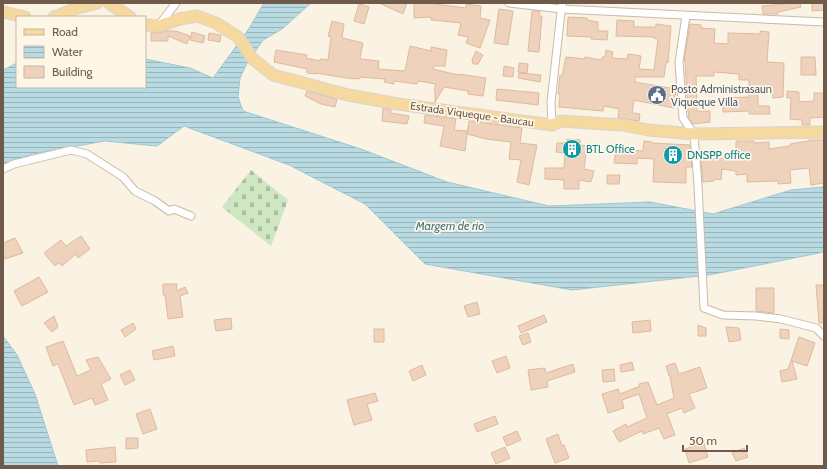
<svg xmlns="http://www.w3.org/2000/svg" width="827" height="469" viewBox="0 0 827 469" font-family="Cabin,sans-serif">
	<style>
		.cemetery { fill: url(#cemetery-stones) }
		.water { fill: url(#water-rules); stroke: #9fc8d3 }
		.building { fill: #eed2bb; stroke: #dfba9d }
		.lines { fill: none; stroke-linecap: round; stroke-linejoin: round }
		.street-casing { stroke: #cabaa9; stroke-width: 9 }
		.primary-casing { stroke: #dad4d0; stroke-width: 13 }
		.street { stroke: #fff; stroke-width: 7 }
		.primary { stroke: #f5d99e; stroke-width: 11 }
		.labels { text-anchor: middle; stroke-width: 3.5; stroke-linejoin: round; paint-order: stroke }
		.service-label { font-size: 11px; fill: #4e5e75; stroke: #fef6e7; text-anchor: start }
		.street-label { font-size: 11px; fill: #705a4a; stroke: #fef6e7 }
		.culture-label { font-size: 11px; fill: #0d838f; stroke: #fef6e7; text-anchor: start }
		.water-label { font-size: 12px; font-style: italic; fill: #467482; stroke: #fef6e7 }
	</style>
	<defs>
		<pattern id="cemetery-stones" width="16" height="16" patternUnits="userSpaceOnUse"><rect width="16" height="16" fill="#cfe6c2"/><path d="M2 7V4a2 2 0 0 1 4 0v3zM10 15v-3a2 2 0 0 1 4 0v3z" fill="#acbda0"/></pattern>
		<pattern id="water-rules" width="6" height="5" patternUnits="userSpaceOnUse"><rect width="6" height="5" fill="#b8dae2"/><path d="M0 2.5h6" fill="none" stroke="#9ab4b9"/></pattern>
	</defs>
	<rect width="100%" height="100%" fill="#faf2e2"/>
	<!-- cemetery -->
	<path class="cemetery" d="M251,170L288,200L271,246L222,207Z"/>
	<!-- water -->
	<path class="water" d="M264,3H311L282,29L263,40L246,65L240,78L238,97L243,111L361,149L447,182L549,206L650,202L713,214L791,190L824,187V252L709,275L572,290L425,264L365,204L289,165L184,126L157,146L105,141L32,154L3,165V70L17,63V87H145V59L190,68L213,78L248,30Z
		M3,336L17,355L35,394L58,466H3Z"/>
	<!-- building -->
	<path class="building" d="M379,3H407L403,14Z
		M414,3H427L466,8V4L481,6L480,18L490,20L480,48L466,43L468,37L458,35L461,23L431,20V17L414,18Z
		M794,3H800L801,7L778,12V14H763L762,6Z
		M812,3H824V10L812,11Z
		M359,4L369,7L364,24L354,21Z
		M499,9L513,11L508,45L494,43Z
		M532,11H540L539,16H542L539,52L528,51Z
		M568,17L587,18V20L598,22V31H608L607,40L591,39V37L567,36Z
		M617,20L634,21V27H656V24L671,26L668,63L666,62L664,77H635V82L676,89L674,108L634,100L632,113L640,114L639,121L618,118L619,109L604,106L603,111L559,107L560,94H558L560,75L562,76L566,57L585,59V57L602,60V57H605L606,50L613,52L612,58L627,59L628,54L641,56L639,69L654,70L658,39L654,38V37L616,36Z
		M332,21L344,24L342,38L363,43L360,58L361,59L379,61L378,69L405,71L410,46L431,51V47L447,50L445,66H433V69L458,75V74L486,78L483,96L468,94V91L444,87L435,102V91L434,90L436,84L418,81L417,84L394,81V84L384,82L385,79L360,77L359,79L346,78L316,73V74L307,73V69L274,62L276,50L307,55L306,58L320,61V59L328,60L331,37L328,36Z
		M690,24L701,25V28L715,29L714,43L728,44V33L760,34V31L769,32L767,62L784,63L783,97L773,98L772,92H758V106H769L770,114H749V111L723,112L722,98L749,97V80H739V74L714,72V76H696L697,111H710V122L693,124L688,117L689,112H688L685,61H684Z
		M166,31H176L190,36L187,44L168,36V41H151V32L159,33Z
		M192,32L205,36L203,43L190,40Z
		M209,33L221,35L220,42L208,40Z
		M476,51L483,55L478,64H473L472,60Z
		M801,57H815L816,75H801Z
		M519,63L528,64L527,73L518,72Z
		M504,66L514,68L513,77L503,76Z
		M519,73L541,75L540,82L518,78Z
		M497,89L539,93L538,105L496,100Z
		M307,91L337,99L335,107L321,104L305,96Z
		M787,91L799,92V102L814,101V93H824V117L810,118V125H802V120L790,119L791,98H787Z
		M383,108L391,110V113L409,116L407,124L382,121Z
		M425,115L456,119L454,130L467,131V134L469,121L522,128L520,143L537,145L529,185L517,182L521,160L509,159L511,142L486,139L467,134L465,151L440,146L444,126L424,123Z
		M567,139L580,140V145L587,146L584,169L594,171L591,182L579,180V189H564V180L545,179V168H564L565,153L556,152L557,143H566Z
		M809,140H824V183L811,185L809,168L790,170L791,183L778,184V181L747,182V174L736,175V171L722,169L721,180L714,179V181L703,182L700,151L736,156V141H754V143L769,142V149L790,146V144L809,141Z
		M644,141L652,142V143L690,145L692,167H686V183L653,182L654,159L637,158V164L614,163L616,149L643,151Z
		M607,175H620L619,184H607Z
		M81,236L90,249L78,258L76,254L62,266L59,263L55,266L44,253L61,240L66,246Z
		M15,238L23,253L5,259L3,253V243Z
		M39,277L48,292L22,306L14,291Z
		M163,284H177L176,291L185,287L188,293L180,296L183,317L168,319L165,295H163Z
		M816,285H824V323H819Z
		M756,288H774V313L756,311Z
		M477,302L480,314L468,317L464,306Z
		M544,315L547,322L521,333L518,326Z
		M54,316L58,327L52,332L44,323Z
		M231,318L232,329L216,331L214,320Z
		M650,320L651,331L633,333L632,322Z
		M133,323L136,329L125,337L121,330Z
		M698,325L706,328V336H698Z
		M726,327L739,328L741,340L729,342Z
		M374,329H384V342H374Z
		M780,329L789,330V339L780,338Z
		M528,333L531,342L523,345L519,336Z
		M799,337L815,343L807,366L792,361L797,379L782,382L780,371L788,369Z
		M63,341L77,376L91,370L86,360L98,357L111,379L101,384L108,400L95,405L92,398L74,405L58,364L53,366L46,347Z
		M173,346L175,356L154,360L152,351Z
		M506,356L510,368L497,373L492,361Z
		M632,362L634,370L621,372L620,365Z
		M675,363L679,374L700,367L707,388L689,394L695,408L684,413L682,408L667,414L675,435L664,439L659,428L643,434L642,431L619,442L613,431L626,424L627,427L647,418L639,394L622,400L624,408L608,413L602,394L618,389L620,394L640,386L639,384L648,382L657,405L674,398L670,376H669L666,366Z
		M573,364L575,372L547,381L548,387L531,390L528,370L545,368L546,373Z
		M422,365L426,375L413,381L409,371Z
		M614,369L615,381L603,382L602,370Z
		M130,370L135,380L125,385L120,375Z
		M375,393L378,401L367,404L372,420L354,425L347,400Z
		M150,409L157,429L143,434L136,414Z
		M495,416L498,424L477,432L474,424Z
		M517,431L521,440L507,446L503,437Z
		M558,434L562,446L564,445L569,458L555,463L546,439Z
		M126,438H138V448L126,449Z
		M704,443L708,457L689,463L685,449Z
		M115,447L116,462L100,463L99,461L87,462L86,450Z
		M505,447L510,458L496,464L491,453Z
		M744,448L748,457L736,461L732,453Z"/>
	<g class="lines">
		<!-- street casing -->
		<g class="street-casing">
			<path id="street" d="M509,3L562,9L824,22
				M686,16L679,62L683,118L694,134L698,185L704,308L723,315L756,316L781,319L816,328L824,336
				M159,25L176,3
				M552,125L551,102L562,3
				M3,169L14,164L71,150L87,154L123,177L135,191L155,201L169,211L174,209L191,216"/>
		</g>
		<!-- primary casing -->
		<g class="primary-casing">
			<path id="primary" d="M109,3L130,17
				M3,12L25,17
				M54,17L77,8L97,3
				M145,25L159,26L180,19L197,16L216,23L238,37L253,59L273,75L348,95L398,104L552,125L561,121L590,123L623,125L648,130L694,134L824,132"/>
		</g>
		<!-- street -->
		<use href="#street" class="street"/>
		<!-- primary -->
		<use href="#primary" class="primary"/>
	</g>
	<!-- icons -->
	<defs>
		<g id="civic-disc" transform="scale(1)"><circle r="9.5" fill="#5c6f8a" stroke="#fef6e7"/><path d="M-.6-6.5H3V-4.5H.6V-3L4-1V1h2V6H-6V1h2V-1L-.6-3ZM-1.2 2.5V6h2.4V2.5Z" fill="#fff"/></g>
		<g id="building-disc" transform="scale(1)"><circle r="9.5" fill="#0f9aa8" stroke="#fef6e7"/><path d="M-4-6H4V6H1V3H-1V6H-4ZM-2.5-4.3h1.7v1.8h-1.7ZM.8-4.3h1.7v1.8H.8ZM-2.5-1h1.7V.8h-1.7ZM.8-1h1.7V.8H.8Z" fill="#fff"/></g>
	</defs>
	<g fill-rule="evenodd">
		<use href="#civic-disc" x="657" y="95"/>
		<use href="#building-disc" x="572" y="149"/>
		<use href="#building-disc" x="673" y="155"/>
	</g>
	<g class="labels">
		<!-- service labels -->
		<g class="service-label">
			<text x="671" y="93">Posto Administrasaun<tspan x="671" dy="13">Viqueque Villa</tspan></text>
		</g>
		<!-- street labels -->
		<g class="street-label">
			<text transform="translate(472 114) rotate(8)" y="4">Estrada Viqueque - Baucau</text>
		</g>
		<!-- culture labels -->
		<g class="culture-label">
			<text x="586" y="153">BTL Office</text>
			<text x="687" y="159">DNSPP office</text>
		</g>
		<!-- water labels -->
		<g class="water-label">
			<text x="450" y="230">Margem de rio</text>
		</g>
	</g>
	<!-- border -->
	<rect width="827" height="469" fill="none" stroke="#705a4a" stroke-width="8"/>
	<!-- legend -->
	<rect x="16" y="16" width="130" height="72" fill="#fef6e7" stroke="#c5b8a8"/>
	<rect x="24" y="29" width="20" height="6" fill="#f5d99e" stroke="#c5b8a8"/>
	<text x="52" y="36" font-size="12" fill="#705a4a">Road</text>
	<rect x="24" y="46" width="20" height="12" fill="url(#water-rules)" stroke="#c5b8a8"/>
	<text x="52" y="56" font-size="12" fill="#705a4a">Water</text>
	<rect x="24" y="66" width="20" height="12" fill="#eed2bb" stroke="#c5b8a8"/>
	<text x="52" y="76" font-size="12" fill="#705a4a">Building</text>
	<!-- scale -->
	<path d="M683 445v6h64v-6" fill="none" stroke="#705a4a" stroke-width="2"/>
	<text x="689" y="445" font-size="12" fill="#705a4a" stroke="#fef6e7" stroke-width="3" paint-order="stroke">50 m</text>
</svg>
